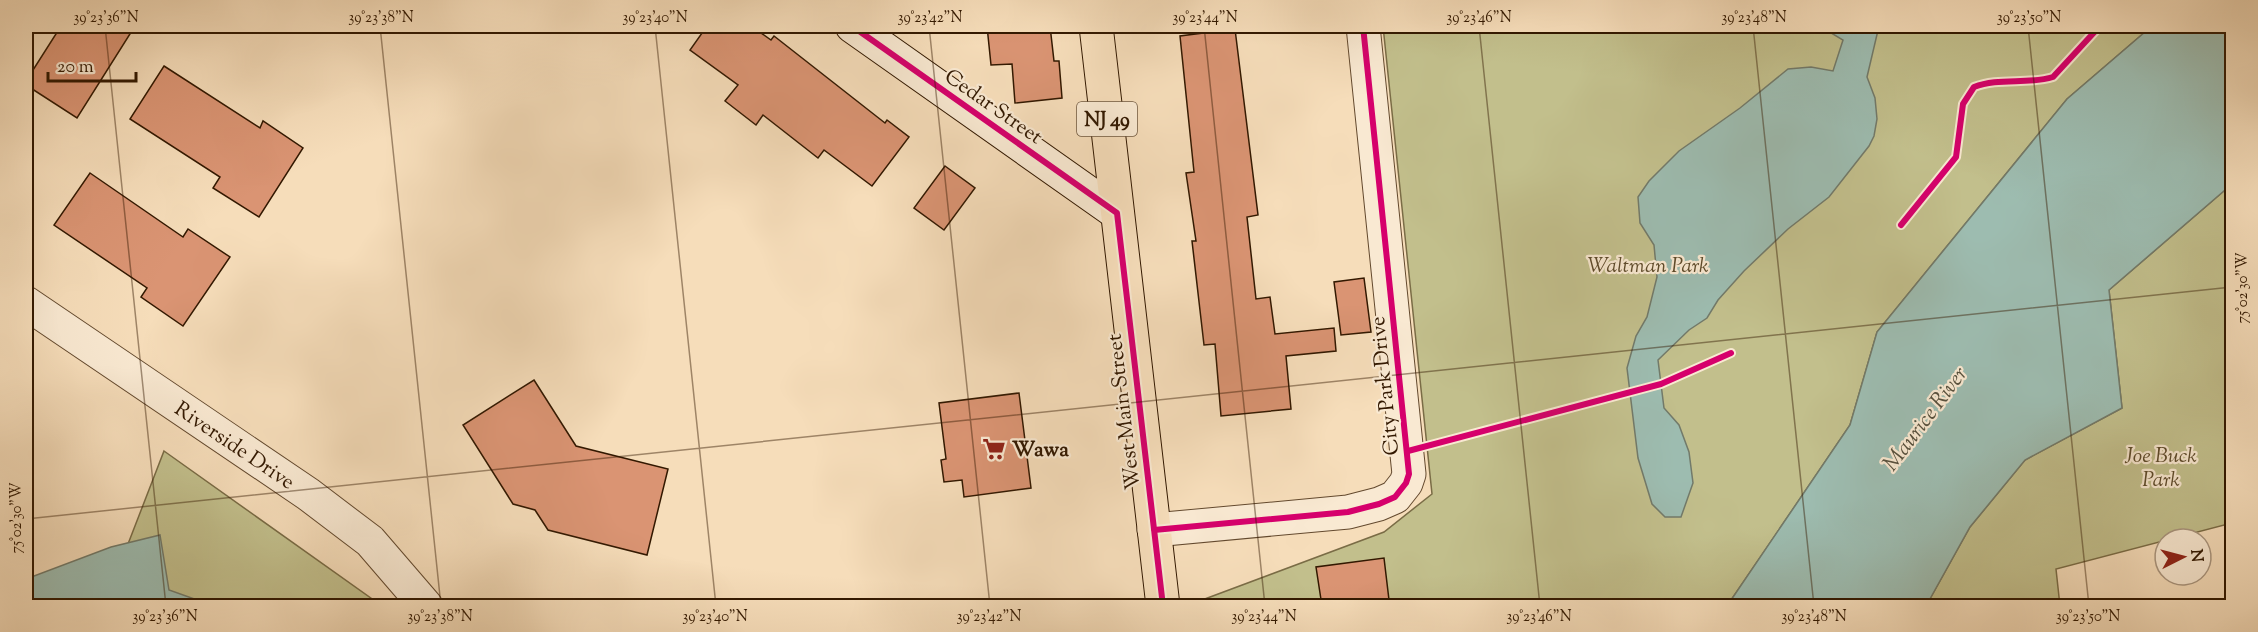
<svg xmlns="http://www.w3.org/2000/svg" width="2258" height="632" viewBox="0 0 2258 632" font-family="'Sorts Mill Goudy',serif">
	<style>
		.green { fill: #c2bf8c; stroke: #7a6c46; stroke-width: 1.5 }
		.water { fill: #9dbcb0; stroke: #727a6a; stroke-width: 1.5 }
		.building { fill: #da9473; stroke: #321800; stroke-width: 1.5 }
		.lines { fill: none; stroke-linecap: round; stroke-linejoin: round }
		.minor-casing { stroke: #63492e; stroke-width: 35 }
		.secondary-casing { stroke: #321800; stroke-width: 35 }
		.trunk-casing { stroke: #321800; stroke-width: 35 }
		.minor { stroke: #f9e9d2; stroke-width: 33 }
		.secondary { stroke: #f9e9d2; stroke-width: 33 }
		.trunk { stroke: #f6ddba; stroke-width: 33 }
		.cycleway-casing { stroke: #f9e9d2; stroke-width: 10 }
		.cycleway { stroke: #d6006c; stroke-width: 6 }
		.ticks { fill: none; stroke: #321800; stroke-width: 1.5; stroke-opacity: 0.45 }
		.labels { text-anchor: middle; stroke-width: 4.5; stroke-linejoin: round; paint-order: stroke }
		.shield { fill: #f9e9d2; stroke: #6e573f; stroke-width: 1.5 }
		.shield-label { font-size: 20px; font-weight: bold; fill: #321800 }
		.street-label { font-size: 21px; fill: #321800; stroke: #f9e9d2 }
		.park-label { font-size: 21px; font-style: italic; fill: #5d4a2a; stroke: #f9e9d2 }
		.poi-label { font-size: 21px; font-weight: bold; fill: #321800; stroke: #f9e9d2; text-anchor: start }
		.water-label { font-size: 22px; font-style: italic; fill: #57513e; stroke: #f9e9d2 }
		.neatline { fill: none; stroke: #321800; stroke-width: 2 }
		.ticks-label { font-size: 15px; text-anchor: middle; fill: #321800 }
	</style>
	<rect width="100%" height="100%" fill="#f6ddba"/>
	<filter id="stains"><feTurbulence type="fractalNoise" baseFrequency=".00333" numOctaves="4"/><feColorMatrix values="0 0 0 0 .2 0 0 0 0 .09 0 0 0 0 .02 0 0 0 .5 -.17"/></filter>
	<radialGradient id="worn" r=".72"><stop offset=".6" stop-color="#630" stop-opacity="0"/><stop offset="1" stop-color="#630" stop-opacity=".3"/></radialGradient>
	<!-- green -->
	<path class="green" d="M1383,26H2152L2067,99L1877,332L1850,425L1727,606H1186L1384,532L1432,494Z
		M2232,184V523L2056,569L2060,606H1926L1970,527L2025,460L2122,408L2109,290Z
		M164,451L382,606H104Z"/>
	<!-- water -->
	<path class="water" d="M1787,26H1879L1867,77L1875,98L1877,119L1874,136L1869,146L1829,197L1788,229L1744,271L1718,300L1707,318L1689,330L1658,360L1664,408L1679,425L1689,452L1693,483L1681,517H1665L1652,504L1638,458L1627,368L1636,336L1647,317L1657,277L1654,245L1640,223L1638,197L1649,181L1679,151L1740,108L1788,69L1811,67L1833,71L1843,40L1828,31Z
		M2152,26H2232V184L2109,290L2122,408L2025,460L1970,527L1926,606H1727L1850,425L1877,332L2067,99Z
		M160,535L169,590L214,606H26V579L111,547Z"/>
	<!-- building -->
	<path class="building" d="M61,26H135L77,118L26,85V81Z
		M707,26H751L771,40L774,36L885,123L887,120L909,137L872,186L824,150L818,158L763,115L756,125L725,101L738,85L690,50Z
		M987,26H1050L1054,61H1059L1062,98L1015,103L1012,64L991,65Z
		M1235,29L1258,215L1247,217L1256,299L1270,297L1275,334L1334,328L1336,351L1286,356L1291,409L1221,416L1215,344L1204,345L1192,241H1196L1186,173L1194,172L1180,36Z
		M164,66L260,128L263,121L303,148L259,217L213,188L220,177L130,119Z
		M945,166L975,188L944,230L914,208Z
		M90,173L183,237L188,229L230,257L183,326L141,297L147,288L54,225Z
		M1364,278L1371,332L1341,335L1334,282Z
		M534,380L576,446L668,469L647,555L548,530L535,510L513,504L463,425Z
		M1019,393L1031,488L964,497L962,480L944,482L941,460L946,459L939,403Z
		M1384,558L1389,600L1322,606L1316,567Z"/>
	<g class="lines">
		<!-- minor casing -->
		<g class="minor-casing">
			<path id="minor" d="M26,303L308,494L370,541L426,606
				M1154,530L1348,512L1379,504L1395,497L1406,483L1409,474L1363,26"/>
		</g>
		<!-- secondary casing -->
		<g class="secondary-casing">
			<path id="secondary" d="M852,26L1117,213"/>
		</g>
		<!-- trunk casing -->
		<g class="trunk-casing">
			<path id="trunk" d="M1096,26L1163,606"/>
		</g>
		<!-- minor -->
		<use href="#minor" class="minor"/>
		<!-- secondary -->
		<use href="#secondary" class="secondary"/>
		<!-- trunk -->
		<use href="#trunk" class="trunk"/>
		<!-- cycleway casing -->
		<g class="cycleway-casing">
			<path id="cycleway" d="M852,26L1117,213L1163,606
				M1901,225L1956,157L1963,104L1974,87C1999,77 2027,85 2053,77L2100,26
				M1408,451L1661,384L1731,353
				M1154,530L1348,512L1379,504L1395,497L1406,483L1409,474L1363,26"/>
		</g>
		<!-- cycleway -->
		<use href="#cycleway" class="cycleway"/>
	</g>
	<!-- ticks -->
	<path class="ticks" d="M105,26L166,606M380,26L441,606M655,26L716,606M929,26L990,606M1204,26L1265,606M1479,26L1540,606M1753,26L1814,606M2028,26L2089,606M26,519L2232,287"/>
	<!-- icons -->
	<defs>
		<g id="supermarket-bare" transform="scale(1.8)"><path d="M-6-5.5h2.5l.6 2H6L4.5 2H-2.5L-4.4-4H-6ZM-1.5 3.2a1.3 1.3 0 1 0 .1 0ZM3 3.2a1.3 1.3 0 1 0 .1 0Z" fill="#8f2418" stroke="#f9e9d2" stroke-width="2.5" paint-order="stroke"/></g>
	</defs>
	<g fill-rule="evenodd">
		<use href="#supermarket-bare" x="994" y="449"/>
	</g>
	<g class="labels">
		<!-- shield labels -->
		<rect class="shield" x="1077" y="102" width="60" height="34" rx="4.5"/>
		<g class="shield-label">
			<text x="1107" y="126">NJ 49</text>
		</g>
		<!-- street labels -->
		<g class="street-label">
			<text transform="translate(994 106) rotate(35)" y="7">Cedar Street</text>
			<text transform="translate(1384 386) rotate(-96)" y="7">City Park Drive</text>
			<text transform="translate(1123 412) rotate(-97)" y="7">West Main Street</text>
			<text transform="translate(235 445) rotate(34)" y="7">Riverside Drive</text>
		</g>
		<!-- park labels -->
		<g class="park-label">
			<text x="1648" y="272">Waltman Park</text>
			<text x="2161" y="462">Joe Buck<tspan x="2161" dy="24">Park</tspan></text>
		</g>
		<!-- poi labels -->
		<g class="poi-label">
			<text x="1012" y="456">Wawa</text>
		</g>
		<!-- water labels -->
		<g class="water-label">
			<text transform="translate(1924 418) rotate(-53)" y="8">Maurice River</text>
		</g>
	</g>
	<!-- margin -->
	<rect width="2258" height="632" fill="none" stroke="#f6ddba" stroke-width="66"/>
	<!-- north arrow -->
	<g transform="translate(2183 557) rotate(84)"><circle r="28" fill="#f9e9d2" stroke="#a9957e" stroke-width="1.5"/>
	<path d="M0-4.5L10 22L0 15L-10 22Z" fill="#8f2418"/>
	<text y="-9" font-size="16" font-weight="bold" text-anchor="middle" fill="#321800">N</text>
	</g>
	<!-- scale -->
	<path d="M48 72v9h88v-9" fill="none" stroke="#321800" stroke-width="3"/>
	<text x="57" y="72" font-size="18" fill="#321800" stroke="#f9e9d2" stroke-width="4.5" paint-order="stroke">20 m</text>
	<rect x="33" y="33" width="2192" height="566" class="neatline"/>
	<g class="ticks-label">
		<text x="106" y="22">39°23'36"N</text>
		<text x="381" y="22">39°23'38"N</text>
		<text x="655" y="22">39°23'40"N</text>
		<text x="930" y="22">39°23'42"N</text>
		<text x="1205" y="22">39°23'44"N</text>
		<text x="1479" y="22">39°23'46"N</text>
		<text x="1754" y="22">39°23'48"N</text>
		<text x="2029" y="22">39°23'50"N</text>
		<text transform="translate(2242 288) rotate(-90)" y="5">75°02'30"W</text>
		<text transform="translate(16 518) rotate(-90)" y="5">75°02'30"W</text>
		<text x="165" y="621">39°23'36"N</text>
		<text x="440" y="621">39°23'38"N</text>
		<text x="715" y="621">39°23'40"N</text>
		<text x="989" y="621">39°23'42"N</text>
		<text x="1264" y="621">39°23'44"N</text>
		<text x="1539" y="621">39°23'46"N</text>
		<text x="1814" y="621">39°23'48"N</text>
		<text x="2088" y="621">39°23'50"N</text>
	</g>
	<rect width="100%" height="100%" filter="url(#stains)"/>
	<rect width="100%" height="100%" fill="url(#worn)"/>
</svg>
